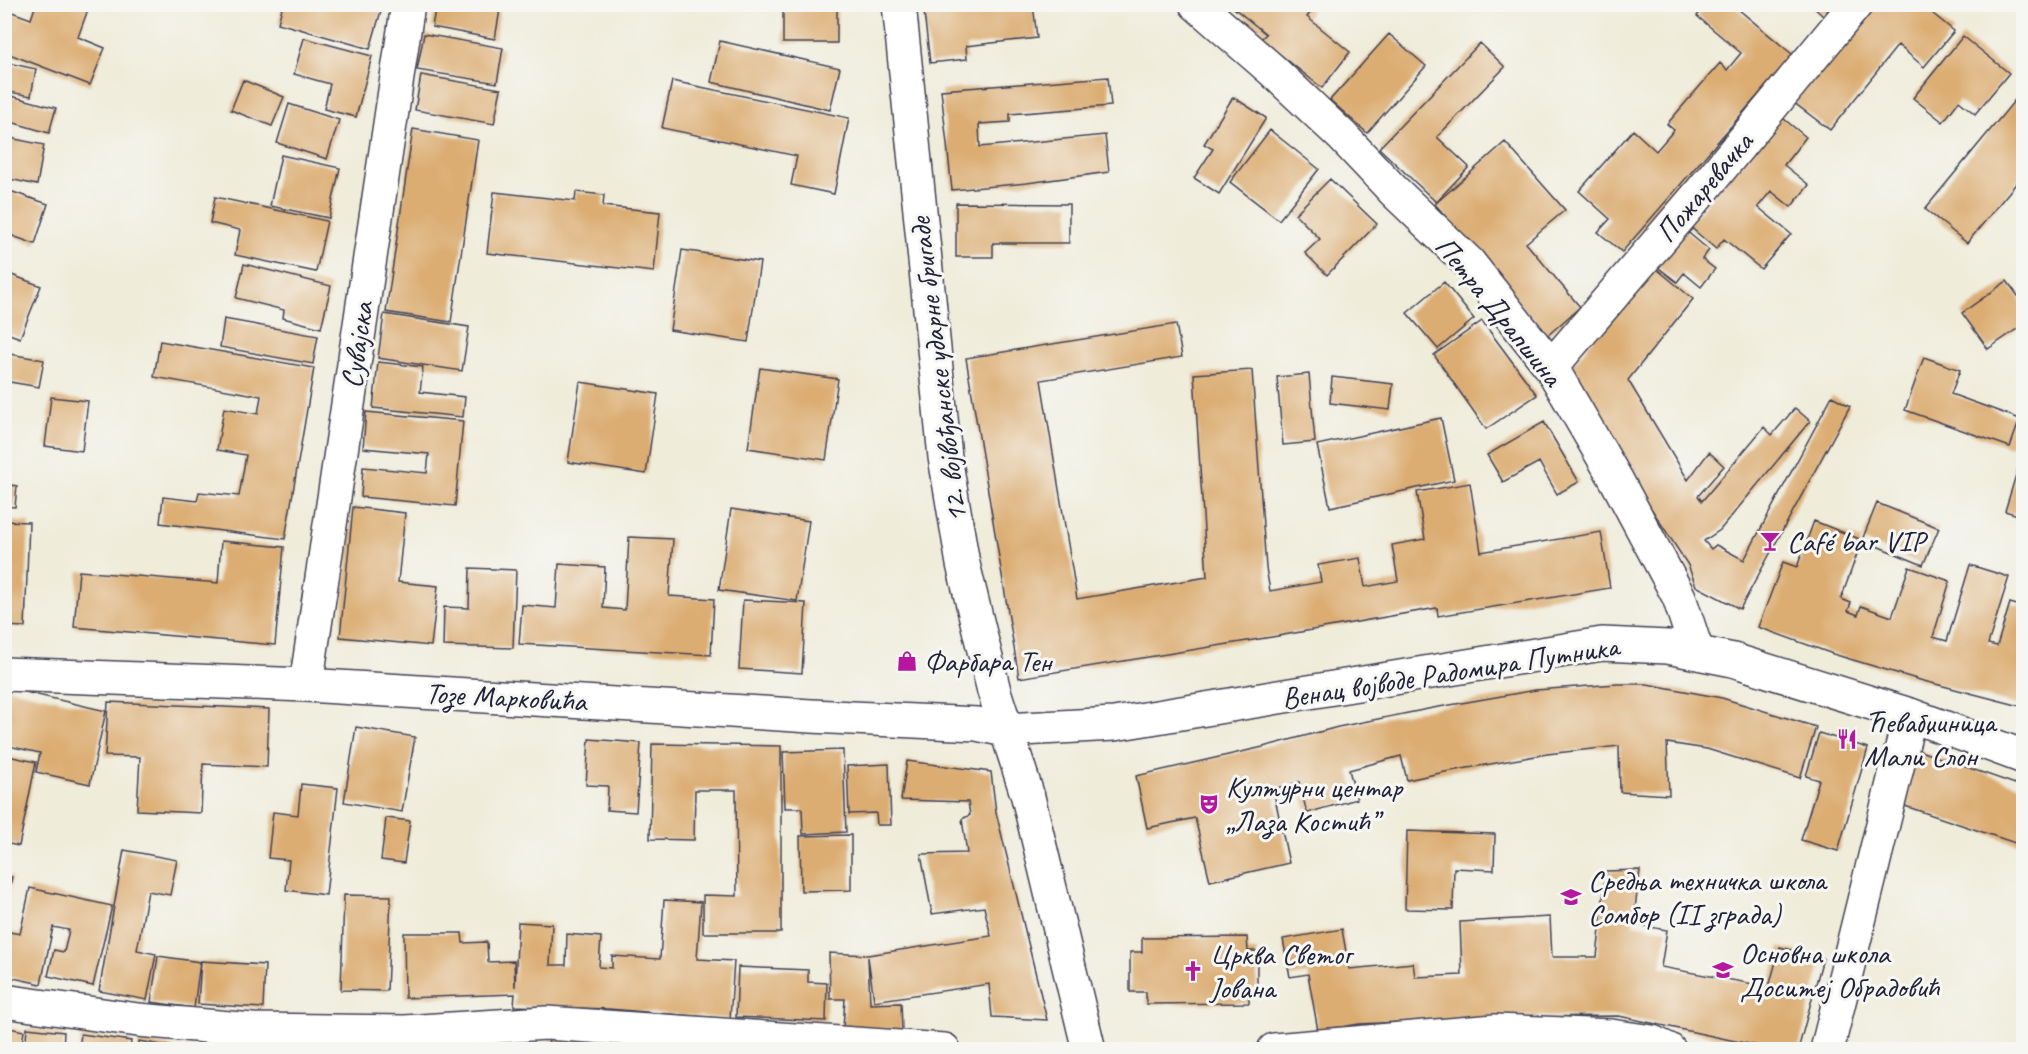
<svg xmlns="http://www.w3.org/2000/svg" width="2028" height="1054" viewBox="0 0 2028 1054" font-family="Caveat,sans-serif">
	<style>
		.building { fill: #dcad73 }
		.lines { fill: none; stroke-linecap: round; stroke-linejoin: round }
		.minor-casing { stroke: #414053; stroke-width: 36 }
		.major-casing { stroke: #414053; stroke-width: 36 }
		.minor { stroke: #fff; stroke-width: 33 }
		.major { stroke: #fff; stroke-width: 33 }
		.labels { text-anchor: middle; stroke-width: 6; stroke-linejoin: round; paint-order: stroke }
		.street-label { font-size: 30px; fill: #22223b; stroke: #f6f6f2 }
		.poi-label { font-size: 30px; fill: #22223b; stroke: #f6f6f2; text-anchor: start }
	</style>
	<rect width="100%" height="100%" fill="#f6f6f2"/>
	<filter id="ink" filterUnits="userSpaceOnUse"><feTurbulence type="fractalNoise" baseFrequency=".0167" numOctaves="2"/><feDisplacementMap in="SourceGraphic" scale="12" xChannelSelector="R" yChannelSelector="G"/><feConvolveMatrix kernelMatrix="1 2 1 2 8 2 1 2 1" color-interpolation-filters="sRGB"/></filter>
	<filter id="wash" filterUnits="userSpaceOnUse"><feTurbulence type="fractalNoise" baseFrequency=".008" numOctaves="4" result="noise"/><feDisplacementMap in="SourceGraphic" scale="24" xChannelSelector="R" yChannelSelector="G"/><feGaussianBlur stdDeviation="1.35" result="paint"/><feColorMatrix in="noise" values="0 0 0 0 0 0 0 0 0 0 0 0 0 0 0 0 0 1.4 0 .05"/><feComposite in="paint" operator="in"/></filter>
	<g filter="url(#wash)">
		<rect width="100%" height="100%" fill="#efecda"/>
		<g id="blocks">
			<!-- building -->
			<path class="building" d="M36,4H90L78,37L105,48L90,85L4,52V9L31,19Z
				M272,4H383L370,49L278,23L282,8Z
				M436,4H501L495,39L432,27Z
				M783,4H837V43H783Z
				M923,4H1033L1037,38L966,46L967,59L930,63Z
				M1229,4H1317L1307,17L1350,52L1322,88L1261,39L1266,34Z
				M1707,4H1732L1793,55L1622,252L1598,232L1610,219L1579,191L1633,130L1656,151L1674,130L1667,124L1720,63L1727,70L1741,53L1697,16Z
				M1810,4H1833L1823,16Z
				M1871,4H1921L1954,31L1924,67L1898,45L1830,130L1793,102Z
				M424,34L503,48L497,83L417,70Z
				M1389,34L1426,66L1367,133L1330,100Z
				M1963,36L2009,73L1975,114L1959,101L1943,122L1913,98Z
				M304,38L372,56L356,117L324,109L330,84L294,74Z
				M720,41L840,68L830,110L711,82Z
				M1480,43L1505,67L1437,137L1469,167L1436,202L1379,148Z
				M4,62L36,69L31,96L4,91Z
				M421,75L501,89L494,124L415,110Z
				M1108,77L1111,106L1010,114V122L979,124L980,147L1105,135L1109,172L1027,183L952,190L941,90Z
				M243,80L284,97L272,126L231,110Z
				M672,81L849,118L834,194L791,185L797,156L662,128Z
				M2024,89V174L1967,243L1925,209Z
				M4,94L56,108L49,133L4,120Z
				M1233,97L1266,118L1219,194L1194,178L1213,149L1204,144Z
				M289,104L339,120L327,159L277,143Z
				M1779,115L1806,137L1784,165L1809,185L1791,207L1771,191L1758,207L1791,234L1761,269L1724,239L1716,249L1688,225Z
				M413,129L478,140L451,322L386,312Z
				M1270,130L1319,169L1279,220L1230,182Z
				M5,137L44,145L37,185L5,178Z
				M1505,142L1565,210L1526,243L1580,307L1547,336L1435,204Z
				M281,155L340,168L329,218L270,206Z
				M1330,179L1377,224L1327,275L1305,253L1320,239L1295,214Z
				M4,189L48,204L35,244L4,233Z
				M494,192L575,201L576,192L604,195L603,206L660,212L654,272L487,253Z
				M215,197L327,221L316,272L235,255L240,230L210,223Z
				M956,203L1069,204V243H993V257H956Z
				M1684,229L1709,250L1702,259L1715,269L1701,287L1684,273L1677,282L1655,265Z
				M682,250L760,262L748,342L670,330Z
				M244,264L331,286L321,328L283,318L284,310L236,298Z
				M1652,265L1693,299L1628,380L1688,480L1709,452L1724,466L1698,496L1702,501L1764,427L1772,435L1795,408L1810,421L1720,530L1704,541L1711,549L1716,545L1744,560L1832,396L1850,406L1740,609L1696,586L1688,565L1617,456L1566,373Z
				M4,272L41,286L20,338L4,332Z
				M2007,281L2024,304V324L1988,349L1962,313Z
				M1444,282L1474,319L1438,349L1407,313Z
				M384,314L469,327L462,371L378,358Z
				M224,319L318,336L313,364L220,347Z
				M1482,321L1537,395L1486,429L1434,355Z
				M1176,324L1182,357L1041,380L1077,599L1207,577L1194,374L1252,370L1266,568L1270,591L1321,582L1318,565L1360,558L1365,587L1398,581L1392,545L1425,539L1417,492L1470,483L1481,552L1601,532L1610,588L1438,616L1437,608L1278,636L1019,678L966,358Z
				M160,341L314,368L285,539L160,523L163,497L197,501L199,492L239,496L246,455L217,450L224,408L258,414L261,396L154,377Z
				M4,353L44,360L39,387L4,381Z
				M1924,357L1960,370L1951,394L2020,419L2010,447L1905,410Z
				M378,362L423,367L420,392L465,397L463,417L373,408Z
				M760,368L838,379L826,460L748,448Z
				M1309,374L1315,442L1283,445L1277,377Z
				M1332,377L1393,384L1390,410L1330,403Z
				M580,382L658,394L646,474L568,462Z
				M51,397L88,401L82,451L45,446Z
				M366,412L463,421L455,506L361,497L363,467L427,473L429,454L363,448Z
				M1441,418L1454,480L1330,507L1317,445Z
				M1544,422L1579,482L1557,494L1539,462L1503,482L1487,455Z
				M2020,462L2024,463V517L2005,511Z
				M4,484L17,486L15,507L4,506Z
				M1877,503L1939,528L1923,565L1862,540Z
				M353,507L405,513L398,582L438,586L431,646L340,637Z
				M731,509L809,521L797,601L719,590Z
				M4,521L29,522L25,627L4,626Z
				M1814,521L1862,540L1841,599L1851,603L1848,611L1858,615L1861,606L1892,617L1909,567L1950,581L1933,637L1947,641L1970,565L2009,577L1988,644L1997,646L2010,603L2024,607V707L1920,680L1833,654L1758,627L1783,562L1797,567Z
				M629,537L673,539L669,596L714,599L711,655L519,644L522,605L556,608L559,564L605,567L603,608L625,610Z
				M221,541L284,547L275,645L74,627L79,571L218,583Z
				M470,568L516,570L513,648L443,646L444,607L469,608Z
				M743,600L806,603L802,673L739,669Z
				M1617,684H1647L1722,698L1816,727L1800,778L1707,749L1667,743L1669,795L1620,792L1619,746L1547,754L1445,772L1407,780L1401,756L1349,770L1357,799L1307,813L1299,782L1273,789L1289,863L1210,881L1195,818L1147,828L1136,776L1263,747L1338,727L1433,708L1536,690Z
				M8,688L106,711L90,784L36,772L40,753L4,745V702Z
				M108,702L269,709L267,767L203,764L201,813L137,810L140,757L105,756Z
				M356,727L415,737L402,812L344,802Z
				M1819,733L1868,748L1838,851L1801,840L1819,780L1806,776Z
				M589,739L641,743L636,812L607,810L608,786L586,785Z
				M652,744L781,746V933H703V895L737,896L736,790H695L694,840L650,839Z
				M1914,749L2024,787V846L1896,803Z
				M843,750L846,832L803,834L802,808H785L783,752Z
				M8,756L36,762L19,846L4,843V771Z
				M907,761L991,772L996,812L1047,1020L992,1017L989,984L874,1001L868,957L870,1004L901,1003L902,1030L843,1029L845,999H830L829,953L868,955L991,936L984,907L932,914L921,854L967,853L962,819L970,815L968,802L901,800Z
				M889,764L891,825H877L876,813L849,814L847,766Z
				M301,784L338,788L326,895L286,890L289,860L268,858L273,812L298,815Z
				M386,818L410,821L404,863L381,860Z
				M1407,831L1495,834L1494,870L1454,868L1453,910L1405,909Z
				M851,835V890L801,891L800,836Z
				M124,850L177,860L170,895L148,891L137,950L156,954L147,1000L99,991Z
				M1640,870L1633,924L1667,930L1661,967L1769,987L1780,947L1823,958L1798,1050H1777L1619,1016L1513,1017L1359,1024L1318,1031L1308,974L1290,977L1283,939L1342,929L1349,969L1413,963L1415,977L1462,975L1460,922L1550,917L1552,957H1597L1606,871Z
				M4,875L12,877L5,906H4Z
				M30,888L112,906L93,986L48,976L54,950L64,952L69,930L53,927L41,984L4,976V931L20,934Z
				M344,895L391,896L387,991L341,990Z
				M664,900L701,902L697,959L734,961L730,1019L609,1009L514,1006L515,994L405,998L404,933H462L463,943L487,942L488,962L514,961L515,987L518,922L552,924L550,965H566L567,934L601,937L599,967L612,968V956L660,959Z
				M1247,937L1248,951H1257V989H1249V1003L1146,1004V992H1130V952H1142V938Z
				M158,956L200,962L194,1008L151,1002Z
				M201,961L265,965L263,1008L198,1004Z
				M738,967L808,970V982L827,983L826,1021L736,1017Z
				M4,1027L24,1031L21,1050H4Z
				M27,1028L64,1032L63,1050H25Z
				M81,1034L131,1041L130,1050H79Z
				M549,1036L791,1050H548Z
				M139,1041L174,1047L173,1050H138Z
				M237,1044L280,1047L279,1050H236Z"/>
		</g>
	</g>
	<g filter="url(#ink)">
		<use href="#blocks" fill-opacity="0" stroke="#414053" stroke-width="1.5"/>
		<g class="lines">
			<!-- minor casing -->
			<g class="minor-casing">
				<path id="minor" d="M1196,4L1272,70L1342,136L1393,190L1469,263L1551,367L1617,481L1679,597L1697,652
					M1551,367L1700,193L1856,4
					M4,674L306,685L811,716L977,724L1006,730
					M306,685L408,4
					M4,1001L138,1020L252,1030L405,1032L546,1023L944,1050
					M1274,1050L1495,1031L1611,1036L1652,1042L1669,1050
					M1827,1050L1910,715"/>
			</g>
			<!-- major casing -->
			<g class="major-casing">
				<path id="major" d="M899,4L945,457L963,564L994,691L1028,797L1089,1050
					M1006,730L1114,724L1602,644L1668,647L1733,660L1910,715L2024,757"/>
			</g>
			<!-- minor -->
			<use href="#minor" class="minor"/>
			<!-- major -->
			<use href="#major" class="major"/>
		</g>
	</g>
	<!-- icons -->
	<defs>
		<g id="bar-bare" transform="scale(1.62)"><path d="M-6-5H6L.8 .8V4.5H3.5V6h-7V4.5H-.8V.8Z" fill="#b5179e" stroke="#f6f6f2" stroke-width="2.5" paint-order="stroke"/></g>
		<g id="shop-bare" transform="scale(1.62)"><path d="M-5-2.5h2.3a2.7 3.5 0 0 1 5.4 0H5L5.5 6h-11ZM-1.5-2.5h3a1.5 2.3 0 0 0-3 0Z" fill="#b5179e" stroke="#f6f6f2" stroke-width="2.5" paint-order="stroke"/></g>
		<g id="restaurant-bare" transform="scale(1.62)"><path d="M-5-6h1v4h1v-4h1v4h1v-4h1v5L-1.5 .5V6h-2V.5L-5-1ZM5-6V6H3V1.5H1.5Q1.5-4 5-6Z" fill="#b5179e" stroke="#f6f6f2" stroke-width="2.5" paint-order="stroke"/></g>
		<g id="theatre-bare" transform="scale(1.62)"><path d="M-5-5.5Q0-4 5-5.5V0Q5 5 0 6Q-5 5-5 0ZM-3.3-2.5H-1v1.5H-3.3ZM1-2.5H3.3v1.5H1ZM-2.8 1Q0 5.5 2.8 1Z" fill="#b5179e" stroke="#f6f6f2" stroke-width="2.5" paint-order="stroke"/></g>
		<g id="school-bare" transform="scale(1.62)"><path d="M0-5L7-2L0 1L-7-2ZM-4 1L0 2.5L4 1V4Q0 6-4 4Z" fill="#b5179e" stroke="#f6f6f2" stroke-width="2.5" paint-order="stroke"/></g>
		<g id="church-bare" transform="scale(1.62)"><path d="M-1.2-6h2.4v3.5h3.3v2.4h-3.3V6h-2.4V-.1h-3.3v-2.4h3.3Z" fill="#b5179e" stroke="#f6f6f2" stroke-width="2.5" paint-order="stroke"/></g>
	</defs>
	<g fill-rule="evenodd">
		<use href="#bar-bare" x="1770" y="541"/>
		<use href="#shop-bare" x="907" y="661"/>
		<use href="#restaurant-bare" x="1847" y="739"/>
		<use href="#theatre-bare" x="1209" y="804"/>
		<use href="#school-bare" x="1571" y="897"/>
		<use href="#school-bare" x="1723" y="970"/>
		<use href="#church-bare" x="1193" y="971"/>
	</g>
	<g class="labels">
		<!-- street labels -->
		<g class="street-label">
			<text transform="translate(1704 187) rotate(-50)" y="10">Пожаревачка</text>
			<text transform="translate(1499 311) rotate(51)" y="10">Петра Драпшина</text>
			<text transform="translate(357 345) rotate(-82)" y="10">Сувајска</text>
			<text transform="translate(938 370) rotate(-97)" y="10">12. војвођанске ударне бригаде</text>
			<text transform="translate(1450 672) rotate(-9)" y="10">Венац војводе Радомира Путника</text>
			<text transform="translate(506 697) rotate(3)" y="10">Тозе Марковића</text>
		</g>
		<!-- poi labels -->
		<g class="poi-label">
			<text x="1787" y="551">Café bar VIP</text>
			<text x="924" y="671">Фарбара Тен</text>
			<text x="1864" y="732">Ћевабџиница<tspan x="1864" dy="34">Мали Слон</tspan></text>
			<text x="1226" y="797">Културни центар<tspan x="1226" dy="34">„Лаза Костић”</tspan></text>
			<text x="1588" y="890">Средња техничка школа<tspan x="1588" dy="34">Сомбор (II зграда)</tspan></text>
			<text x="1740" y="963">Основна школа<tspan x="1740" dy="34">Доситеј Обрадовић</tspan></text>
			<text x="1210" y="964">Црква Светог<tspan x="1210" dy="34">Јована</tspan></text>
		</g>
	</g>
	<!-- margin -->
	<rect width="2028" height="1054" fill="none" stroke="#f6f6f2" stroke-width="24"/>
</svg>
